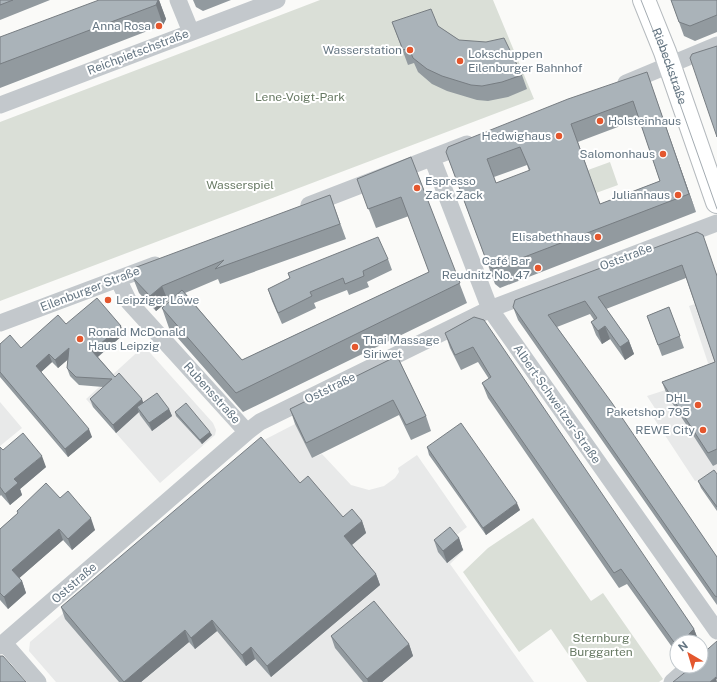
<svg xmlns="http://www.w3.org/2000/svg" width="717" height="682" viewBox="0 0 717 682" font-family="'Public Sans',sans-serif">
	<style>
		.built { fill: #e8e9e9 }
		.green { fill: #dadfd7 }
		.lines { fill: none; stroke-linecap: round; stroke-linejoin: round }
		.major-casing { stroke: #b5babe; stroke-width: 24 }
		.minor { stroke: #c3c8cc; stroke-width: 17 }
		.major { stroke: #fff; stroke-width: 22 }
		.tram { stroke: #a2aab0; stroke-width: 1 }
		.wall { fill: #929a9f; fill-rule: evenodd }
		.shaded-wall { fill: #777d82 }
		.building { fill: #aab3b9; stroke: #777d82; fill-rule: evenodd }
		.poi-dot { fill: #e4572e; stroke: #fff; stroke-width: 1.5 }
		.labels { text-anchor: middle; stroke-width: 4; stroke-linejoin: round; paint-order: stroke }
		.poi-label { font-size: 12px; fill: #657683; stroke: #fff; text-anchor: end }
		.street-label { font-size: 12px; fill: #657683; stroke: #fff }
		.park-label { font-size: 12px; fill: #687a64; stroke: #fff }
	</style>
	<rect width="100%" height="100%" fill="#fafaf8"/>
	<!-- built -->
	<path class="built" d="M717,296V476L695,481L651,414L656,410L647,396L712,375L689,306Z
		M144,346L213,423L216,430L215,435L160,483L86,399Z
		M0,402L22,428L0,446Z
		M295,424L312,458L322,454L351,485L369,490L384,486L395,478L399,472L398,468L417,455L467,527L454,537L464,550L450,564L534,682H56L29,651L30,642L264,440Z"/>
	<!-- green -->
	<path class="green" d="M320,0H493L534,99L0,301V122Z
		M610,162L618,185L596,193L588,170Z
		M533,518L591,601L603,593L663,679L659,682H587L551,629L519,652L463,572L488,548Z"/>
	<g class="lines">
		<!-- major casing -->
		<g class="major-casing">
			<g id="major">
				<path id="s1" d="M644,0L665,52L717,202"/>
			</g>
		</g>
		<!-- minor -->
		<path class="minor" d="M178,0L191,32
			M626,83L717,45
			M0,105L277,0
			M432,158L490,309L717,631
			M309,205L467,144
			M118,279L129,302L247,432
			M0,323L155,265
			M4,643L38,682
			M0,646L247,432L260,422L490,309L717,223
			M672,682L690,666"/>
		<!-- major -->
		<use href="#major" class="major"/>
		<!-- tram -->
		<path class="tram" d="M641,0L662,53L717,209"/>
	</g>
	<!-- wall -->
	<path class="wall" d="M0,0H50L0,20Z
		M159,0L166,19L163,25L0,88V37Z
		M193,0H231L203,11L196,7Z
		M671,0H717V32L695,41L684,36Z
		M392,22L438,26L459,40L522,75L527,89L508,97L488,101L477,100L447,91L432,84L418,72L414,63L408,65Z
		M653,90L696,212L500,288L495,284L446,152ZM639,119L660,181L600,204L578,142ZM527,165L529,171L496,183L494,177Z
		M411,157L467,303L243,412L169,328L162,308L173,298L168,301L156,311L139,293L133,278L330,195L346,239L220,284L218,279L185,293L242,360L429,272L409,216L376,228L357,179Z
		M697,232L717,275V464L713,466L667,395L662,382L715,362L686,278L606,309L629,341L634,354L625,360L610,339L602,344L596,335L591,322L594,320L590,314L557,327L717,557V605L518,320L513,307Z
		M388,259L392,270L367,282L369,287L349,295L347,290L314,303L316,308L282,324L272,301L268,289L290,279L288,273Z
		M669,307L684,348L662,356L647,316Z
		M474,317L694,629L699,642H677V654L627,584L619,588L488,398L482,383L489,379L478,362L461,370L450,348L445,333Z
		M66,324L124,334L98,357L115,377L143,403L169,409L172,416L152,431L140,415L139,412L116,433L93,407L90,399L103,387L79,385L70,376L67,368L68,359L58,368L52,362L41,372L92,437L68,457L0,377V344L21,348Z
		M397,356L426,416L431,431L411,440L399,415L312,458L295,424L290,409Z
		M175,412L212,435L202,444L176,416Z
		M0,447L3,450L46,467L20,489L22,495L10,505L1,495L0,496Z
		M427,447L520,510L486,535L429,455Z
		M717,474V511L701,488L698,481Z
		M300,483L343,517L362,521L366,533L352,545L376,574L380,585L271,677L255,659L246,666L217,631L195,649L189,642L141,682H119L65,619L61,607Z
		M60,498L95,530L72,550L63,540L19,578L22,581L26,593L8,609L0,600V529L18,513L17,511Z
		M459,538L463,550L447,563L438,552L434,540Z
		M331,636L409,644L413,656L382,682H363L335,648Z"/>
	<!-- shaded-wall -->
	<path class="shaded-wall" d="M158,0H159L166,19L163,25L156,5Z
		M647,72L653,90L696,212L689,194Z
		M162,286L168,301L156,311L150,296Z
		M121,326L124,334L95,359L92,351Z
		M605,326L610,339L602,344L598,331Z
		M629,341L634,354L625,360L620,347Z
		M69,348L72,356L58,368L55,360Z
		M49,354L52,362L39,374L36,366Z
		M142,399L145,407H137L139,412L116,433L113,425Z
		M169,409L172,416L152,431L149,423Z
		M89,429L92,437L68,457L65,449Z
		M210,432L212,435L202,444L200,440Z
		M42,456L46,467L20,489L22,495L10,505L5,494L14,479Z
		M517,503L520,510L486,535L483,528Z
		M91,518L95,530L72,550L68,539Z
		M362,521L366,533L348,548L344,536Z
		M59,529L63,540L16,581L12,570Z
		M459,538L463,550L447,563L443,551Z
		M376,574L380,585L271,677L267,666Z
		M22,581L26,593L8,609L4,597Z
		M212,620L217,631L195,649L191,638Z
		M694,629L699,642H686V641L689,634Z
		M185,630L189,642L141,682H124Z
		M409,644L413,656L382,682H368L367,679Z
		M251,647L255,659L246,666L242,655Z
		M716,677L717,682H710Z"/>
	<!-- building -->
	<path class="building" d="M0,0H13L0,5Z
		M99,0H158L156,5L0,64V37Z
		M671,0H717V15L690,26L679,22Z
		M431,9L438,26L459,40L486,42L504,38L522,75L502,82L482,86L471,85L442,76L427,69L413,58L409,48L403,50L392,22Z
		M717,46V137L690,58L692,54Z
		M647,72L689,194L493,269L488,265L446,152L448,147L568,99ZM633,101L660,181L600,204L571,124ZM520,147L530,170L496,183L487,159Z
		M411,157L460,283L236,393L162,308L182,290L242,360L429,272L401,197L368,209L357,179Z
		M330,195L340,224L215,269L224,260L162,286L150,296L133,278L134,268Z
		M697,232L703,235L717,276V449L708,453L662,382L715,362L682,265L598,297L629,341L620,347L605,326L598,331L591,322L597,318L585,301L548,315L612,403L717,557V597L715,596L513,307L515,300Z
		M378,237L388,259L363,271L364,276L345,284L343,278L310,292L312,296L278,313L268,289L290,278L288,273Z
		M97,298L121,326L92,351L115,377L119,373L142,399L113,425L90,399L112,379L76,377L67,368L69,348L55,360L49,354L36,366L89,429L65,449L0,372V344L10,335L21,348L58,315L66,324Z
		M669,307L680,336L658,345L647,316Z
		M474,317L484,320L694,629L689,634L686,641L684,642H677V645H676L621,569L614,573L482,383L491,377L473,347L455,355L445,333Z
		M397,356L426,416L406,425L393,400L306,443L290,409Z
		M157,393L169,409L149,423L137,407Z
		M186,403L210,432L200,440L175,412Z
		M461,423L517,503L483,528L427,447Z
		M23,433L42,456L14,479L18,483L5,494L0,487V447L3,450Z
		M261,437L300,483L308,476L343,517L352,509L362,521L344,536L376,574L267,666L251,647L242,655L212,620L191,638L185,630L124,682L61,607Z
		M714,470L717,474V507L698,481Z
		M46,483L60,498L68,491L91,518L68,539L59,529L12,570L22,581L4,597L0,593V529L18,513L17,511Z
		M450,527L459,538L443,551L434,540Z
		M374,601L409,644L367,679L331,636Z
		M717,641V679L716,677L710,682H673L693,666H701V655Z
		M0,656H3L26,682H0Z"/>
	<!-- markers -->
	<g class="poi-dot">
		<circle cx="159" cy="26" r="4"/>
		<circle cx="410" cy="50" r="4"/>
		<circle cx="460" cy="61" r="4"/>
		<circle cx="600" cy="121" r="4"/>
		<circle cx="559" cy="136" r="4"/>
		<circle cx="663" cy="154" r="4"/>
		<circle cx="417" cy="188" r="4"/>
		<circle cx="678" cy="195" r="4"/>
		<circle cx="598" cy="237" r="4"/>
		<circle cx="538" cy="268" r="4"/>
		<circle cx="108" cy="300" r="4"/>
		<circle cx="80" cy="339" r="4"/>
		<circle cx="355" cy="347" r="4"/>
		<circle cx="698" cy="405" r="4"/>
		<circle cx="703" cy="430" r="4"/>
	</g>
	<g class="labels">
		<!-- poi labels -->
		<g class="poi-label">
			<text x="151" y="30">Anna Rosa</text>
			<text x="402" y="54">Wasserstation</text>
			<text x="468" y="58" text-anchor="start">Lokschuppen<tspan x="468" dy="14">Eilenburger Bahnhof</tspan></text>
			<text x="608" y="125" text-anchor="start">Holsteinhaus</text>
			<text x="551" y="140">Hedwighaus</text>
			<text x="655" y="158">Salomonhaus</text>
			<text x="425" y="185" text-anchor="start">Espresso<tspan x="425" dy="14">Zack Zack</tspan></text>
			<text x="670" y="199">Julianhaus</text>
			<text x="590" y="241">Elisabethhaus</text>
			<text x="530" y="265">Café Bar<tspan x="530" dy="14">Reudnitz No. 47</tspan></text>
			<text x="116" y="304" text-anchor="start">Leipziger Löwe</text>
			<text x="88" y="336" text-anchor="start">Ronald McDonald<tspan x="88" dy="14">Haus Leipzig</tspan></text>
			<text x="363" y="344" text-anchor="start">Thai Massage<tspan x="363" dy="14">Siriwet</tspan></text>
			<text x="690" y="402">DHL<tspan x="690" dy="14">Paketshop 795</tspan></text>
			<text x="695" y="434">REWE City</text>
		</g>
		<!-- street labels -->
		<g class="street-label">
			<text transform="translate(138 52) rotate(-21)" y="4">Reichpietschstraße</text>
			<text dy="4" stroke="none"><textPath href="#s1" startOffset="71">Riebeckstraße</textPath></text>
			<text transform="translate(626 257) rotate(-21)" y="4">Oststraße</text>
			<text transform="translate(90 289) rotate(-21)" y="4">Eilenburger Straße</text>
			<text transform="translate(330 388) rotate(-26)" y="4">Oststraße</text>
			<text transform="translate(212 393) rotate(48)" y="4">Rubensstraße</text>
			<text transform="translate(557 404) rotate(55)" y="4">Albert-Schweitzer-Straße</text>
			<text transform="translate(74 583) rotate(-41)" y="4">Oststraße</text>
		</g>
		<!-- park labels -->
		<g class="park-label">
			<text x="300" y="101">Lene-Voigt-Park</text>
			<text x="240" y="189">Wasserspiel</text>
			<text x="601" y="642">Sternburg<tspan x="601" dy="14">Burggarten</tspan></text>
		</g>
	</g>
	<!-- north arrow -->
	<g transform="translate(689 654) rotate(322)"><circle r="19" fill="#ffffff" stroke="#c1c8cd"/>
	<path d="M0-3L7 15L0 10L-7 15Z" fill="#e4572e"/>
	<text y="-6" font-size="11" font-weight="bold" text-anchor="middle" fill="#657683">N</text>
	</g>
</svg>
